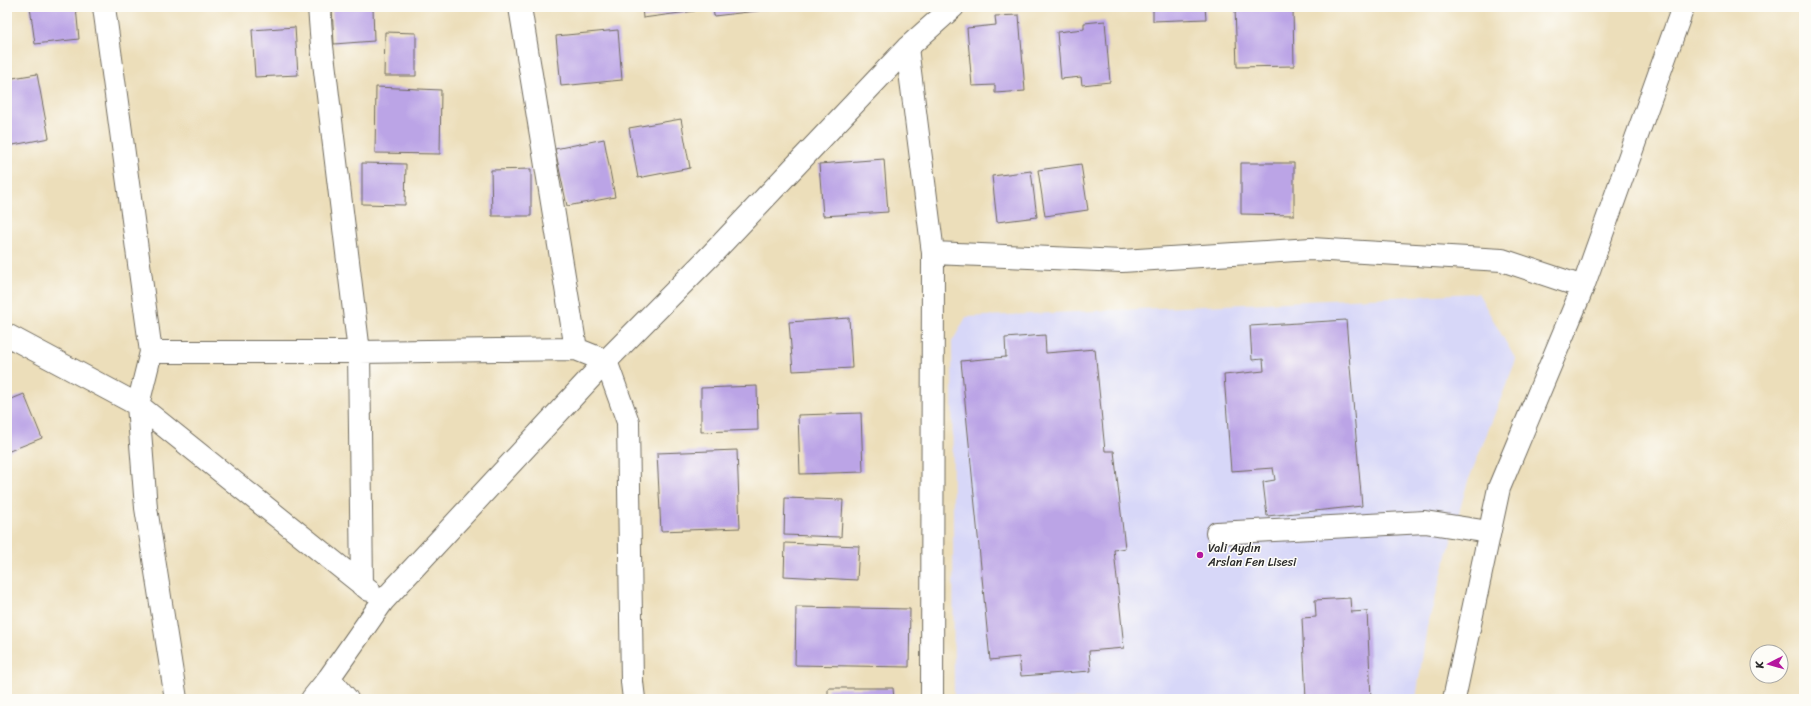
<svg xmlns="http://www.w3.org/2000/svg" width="1811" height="706" viewBox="0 0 1811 706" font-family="Sriracha,sans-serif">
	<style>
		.built { fill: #d7d7f8 }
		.building { fill: #bba4e6 }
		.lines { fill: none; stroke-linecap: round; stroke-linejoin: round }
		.minor-casing { stroke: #6f6a5d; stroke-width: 24 }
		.minor { stroke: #fff; stroke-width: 22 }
		.poi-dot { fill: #b5179e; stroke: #fdfcf7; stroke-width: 1.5 }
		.labels { text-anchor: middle; stroke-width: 3; stroke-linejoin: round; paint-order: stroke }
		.poi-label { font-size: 12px; fill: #2b2b2b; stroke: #fdfcf7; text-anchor: start }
	</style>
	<rect width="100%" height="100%" fill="#fdfcf7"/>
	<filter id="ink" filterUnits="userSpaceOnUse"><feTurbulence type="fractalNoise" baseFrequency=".025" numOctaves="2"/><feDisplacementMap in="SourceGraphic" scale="8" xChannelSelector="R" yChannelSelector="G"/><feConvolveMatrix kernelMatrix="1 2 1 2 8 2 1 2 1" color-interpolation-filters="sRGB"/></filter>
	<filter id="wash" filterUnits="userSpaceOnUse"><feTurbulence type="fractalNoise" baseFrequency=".012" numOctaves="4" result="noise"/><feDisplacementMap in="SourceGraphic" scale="16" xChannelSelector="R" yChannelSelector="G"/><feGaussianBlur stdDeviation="0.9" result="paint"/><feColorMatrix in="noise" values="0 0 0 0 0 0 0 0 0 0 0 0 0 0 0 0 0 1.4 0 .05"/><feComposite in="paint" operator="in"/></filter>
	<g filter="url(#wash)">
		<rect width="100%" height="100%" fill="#ecdeba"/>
		<!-- built -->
		<path class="built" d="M1478,293L1516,360L1467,484L1427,627L1416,699H954L952,342L966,317Z"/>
		<g id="blocks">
			<!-- building -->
			<path class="building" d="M30,7H76L79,39L35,44Z
				M332,7H373L374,41L334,44Z
				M642,7H694L695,11L643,18Z
				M713,7H765V10L714,16Z
				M1153,7H1205L1206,19L1153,21Z
				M1235,7H1293L1294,66L1237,67Z
				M1019,15L1025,91L995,93V85L972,86L967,28L996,25L995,16Z
				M1105,21L1110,82L1082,85L1081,77L1061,79L1057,32L1084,29V23Z
				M295,27L298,75L255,77L252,30Z
				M618,30L622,80L561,86L556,36Z
				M385,32L416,33V76H384Z
				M37,74L49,138L8,146L7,79Z
				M376,87L441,90L440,154L375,153Z
				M681,119L690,168L638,178L629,128Z
				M604,139L615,197L567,206L555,149Z
				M884,159L888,212L823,216L819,164Z
				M362,163L406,164L405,205L362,204Z
				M1241,163H1294V215L1241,214Z
				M1081,164L1088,210L1045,216L1038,170Z
				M531,169V216H492L491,170Z
				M1031,171L1037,217L997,222L992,176Z
				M849,318L852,368L793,371L789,322Z
				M1346,320L1362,506L1267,516L1263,482L1275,480L1273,468L1231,471L1224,375L1264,371L1263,359L1252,360L1250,326Z
				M1045,335L1046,353L1095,349L1105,451H1114L1125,548L1114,550L1124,648L1089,651L1091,671L1021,676L1019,657L990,660L961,361L1006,357L1005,338Z
				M757,386L758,430L701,432V388Z
				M24,394L42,438L7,452V401Z
				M861,413L863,472L800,474L798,415Z
				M737,450L740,528L661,531L657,453Z
				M785,498L843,500L841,537L784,535Z
				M785,543L859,546L857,580L784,576Z
				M1350,598L1351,612L1367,611L1371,699H1306L1302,618L1316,617L1315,600Z
				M796,607L910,609L909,667L795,665Z
				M828,688H893L894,699H828Z"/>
		</g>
	</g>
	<g filter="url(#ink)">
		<use href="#blocks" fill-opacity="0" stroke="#6f6a5d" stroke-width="1"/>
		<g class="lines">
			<!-- minor casing -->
			<g class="minor-casing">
				<path id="minor" d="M104,7L151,352
					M319,7L322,46L359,352L362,585
					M520,7L576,349
					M907,48L933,253L932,699
					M933,253L1122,261L1311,249L1502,260L1583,287
					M7,335L138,405L369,590
					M1217,533L1425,522L1489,532
					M329,678L347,699
					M176,699L146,508L138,405L151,352H359L576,349L606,361L628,422L632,682L634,699
					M312,699L329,678L383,601L606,361L710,256L907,48L953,7
					M1454,699L1499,488L1583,287L1683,7"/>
			</g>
			<!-- minor -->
			<use href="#minor" class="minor"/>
		</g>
	</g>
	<!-- markers -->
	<circle class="poi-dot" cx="1200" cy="555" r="4"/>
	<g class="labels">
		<!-- poi labels -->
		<g class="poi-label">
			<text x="1208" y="552">Vali Aydın<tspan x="1208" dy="14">Arslan Fen Lisesi</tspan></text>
		</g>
	</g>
	<!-- margin -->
	<rect width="1811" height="706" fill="none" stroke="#fdfcf7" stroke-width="24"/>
	<!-- north arrow -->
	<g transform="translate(1769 664) rotate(264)"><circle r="19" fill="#fdfcf7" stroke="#a9a8a5"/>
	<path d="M0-3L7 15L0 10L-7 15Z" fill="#b5179e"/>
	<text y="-6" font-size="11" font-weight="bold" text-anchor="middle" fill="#2b2b2b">K</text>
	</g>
</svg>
